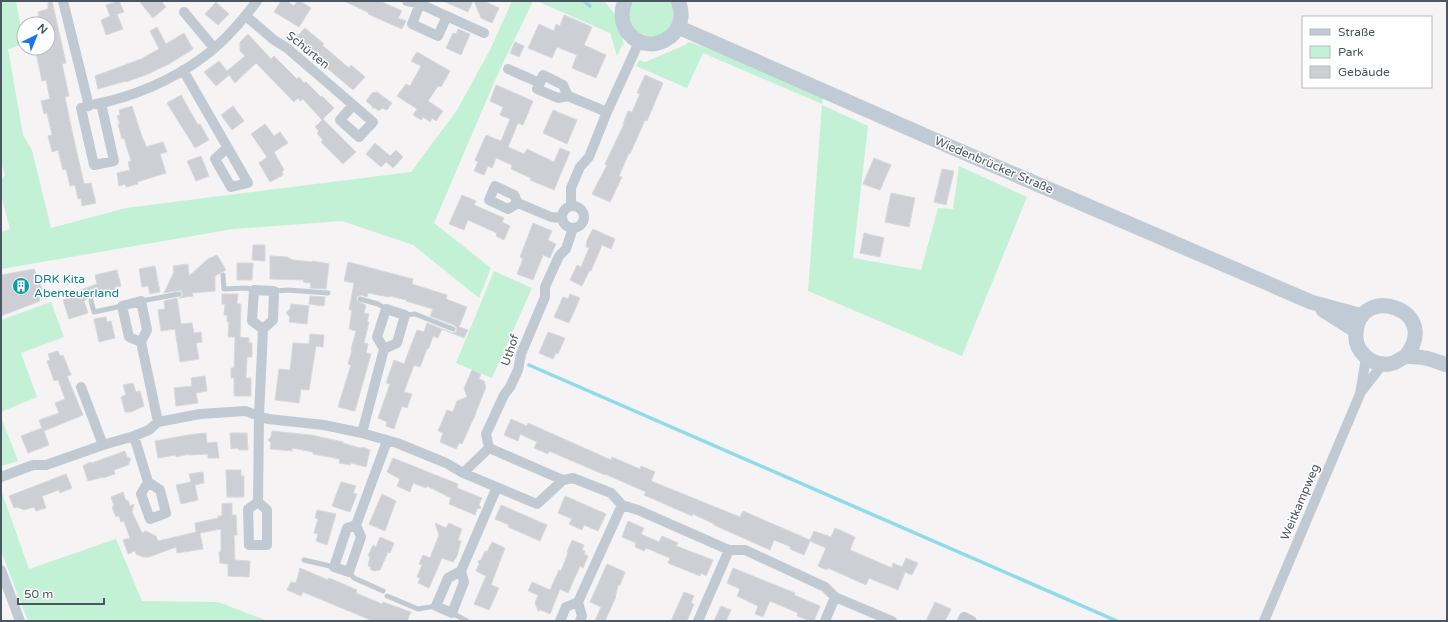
<svg xmlns="http://www.w3.org/2000/svg" width="1448" height="622" viewBox="0 0 1448 622" font-family="'Varela Round',sans-serif">
	<style>
		.green { fill: #c3f1d5 }
		.lines { fill: none; stroke-linecap: round; stroke-linejoin: round }
		.stream { stroke: #90daee; stroke-width: 3.5 }
		.building { fill: #cdcfd5; stroke: #d7d9de }
		.lane { stroke: #c1cad2; stroke-width: 5 }
		.street { stroke: #c1cad2; stroke-width: 10 }
		.secondary { stroke: #c1cbd6; stroke-width: 15 }
		.labels { text-anchor: middle; stroke-width: 3; stroke-linejoin: round; paint-order: stroke }
		.street-label { font-size: 12px; fill: #4a5661; stroke: #fff }
		.culture-label { font-size: 12px; fill: #0d838f; stroke: #fff; text-anchor: start }
	</style>
	<rect width="100%" height="100%" fill="#f5f3f3"/>
	<!-- green -->
	<path class="green" d="M1,1H16L24,44L8,49L23,135L32,150L51,228L126,208L411,172L457,110L490,50L512,1H533L496,78L434,223L491,268L479,298L413,245L342,221L233,229L1,269V232L10,229L1,195V181L5,175L1,162Z
		M537,1H603C616,10 622,31 624,46L622,45L617,56L610,33Z
		M632,1H670C689,36 635,51 630,19C628,12 628,7 632,1Z
		M689,42L722,53L823,97L822,104L703,53L687,88L636,66L639,60L645,62L685,45Z
		M822,105L868,126L853,258L921,270L938,208L953,209L959,166L1027,197L962,356L808,291Z
		M494,271L532,288L492,378L456,363Z
		M51,302L64,337L21,353L37,397L1,412V320Z
		M1,417L18,461L1,466Z
		M1,490L29,569L116,539L142,601L218,602L268,621H28L1,551Z"/>
	<g class="lines">
		<!-- stream -->
		<path class="stream" d="M584,1L590,6
			M529,365L1117,621"/>
	</g>
	<!-- building -->
	<path class="building" d="M52,1L66,63L62,64L69,96L65,97L72,131L84,184L91,183L96,203L82,206L81,198L78,199L75,185L70,186L66,169L63,170L58,150L52,152L48,136L52,135L47,113L44,114L41,101L50,99L46,80L42,81L35,48H48V24H40L38,12L48,9V2Z
		M119,1L124,12L117,14L123,29L106,35L101,20L110,16L106,5Z
		M139,1H161L166,7L153,18Z
		M281,1H287L294,6L297,1H300L311,8L299,27L274,12Z
		M344,1H380L402,11L398,18L406,21L402,29L368,14L369,13L363,10Z
		M443,1H473L468,12Z
		M474,1H484L499,8L492,23L481,18Z
		M216,2L229,14L218,25L205,14Z
		M564,15L592,27L584,45L606,55L596,78L572,68L577,55L557,47L552,58L528,48L539,24L554,31L556,24L560,26Z
		M157,27L166,44L184,33L193,49L169,64L148,74L126,82V81L98,89L95,76L141,59L159,49L150,31Z
		M305,28L324,44L322,45L349,68L351,65L365,77L353,90L294,40Z
		M458,29L470,34L461,55L446,48L453,33L456,34Z
		M248,34L271,59L274,56L297,79L299,77L304,83L306,82L321,97L322,96L334,108L323,119L356,152L343,164L321,142L323,140L317,133L319,131L315,127L322,120L303,99L300,101L298,98L294,102L256,63L235,83L229,75L216,86L204,72L219,61L227,71L245,56L240,51V42Z
		M515,42L524,46L519,57L510,53Z
		M417,52L450,71L441,87L438,86L428,101L443,111L436,121L432,118L430,122L423,117L421,120L413,115L417,109L397,96L406,84L410,86L421,66L411,61Z
		M645,75L663,83L647,121L645,120L630,154L629,153L619,176L622,177L610,202L592,194L607,165L605,164L624,124H623L628,111L632,112L640,94L637,93Z
		M496,85L533,101L523,125L518,123L508,147L524,154L527,149L554,162L560,148L570,152L554,190L530,180L531,178L511,169L512,165L496,158L492,168L488,166L484,175L474,171L478,162L475,160L486,135L501,141L510,119L500,115L503,107L490,101Z
		M377,92L392,103L387,110L382,108L379,111L375,108H372V106L366,101L372,93Z
		M181,95L198,125L200,124L209,140L195,148L167,103Z
		M132,106L143,140H144L146,147L163,142L167,152L160,154L166,173L137,182L138,184L126,187L125,184L119,186L117,173L130,170L128,162L131,161L124,138L122,139L118,124H120L117,116L120,115L119,110Z
		M233,106L244,121L232,130L221,115Z
		M553,110L577,120L567,144L543,133Z
		M265,124L274,136L280,132L288,143L274,152L284,170L282,172L283,175L270,182L259,163L267,157L251,134Z
		M375,143L390,156L396,150L403,157L393,168L386,162L381,167L366,154Z
		M201,156L209,176L196,181L187,161Z
		M874,158L891,165L880,190L863,184Z
		M942,169L954,171L946,205L934,202Z
		M891,193L915,198L909,227L885,222Z
		M462,195L476,201L474,205L504,218L502,222L510,226L504,240L496,236L497,233L468,220L464,230L449,224Z
		M533,223L552,231L548,240L556,244L550,258L543,255L533,280L517,274L523,259L520,257Z
		M593,229L615,239L611,249L602,245L591,271H589L582,286L570,280L577,265L581,267L589,248L586,247L587,240Z
		M864,233L884,238L880,257L860,253Z
		M253,245H265V261L252,260Z
		M217,255L226,270L215,276V291L192,293L193,296L179,298L183,295L181,290L164,293L174,272L173,266L188,264L189,276L208,259Z
		M270,256L287,257L293,260L311,262L312,261L318,262L329,264L326,289L310,288L311,283L303,282L304,280L270,279Z
		M348,262L413,279L412,284L447,295L446,299L467,307L459,327L468,330L464,338L442,329L438,338L433,336L429,348L427,349L420,367L414,365L404,392L412,394L407,408L402,406L394,429L386,426L387,422L378,418L390,384L386,383L394,360L404,364L417,330L424,332L427,323L452,333L456,332L457,328L454,325L430,316L433,309L406,301L407,300L389,296V297L368,293L367,297L361,295L358,296L356,298L357,301L366,305L364,313L369,314L367,322H369L364,343L368,344L366,353L371,354L355,411L338,407L351,365L348,364L352,350L351,349L356,331L349,329L352,310H349L354,283L344,281Z
		M237,263H253L252,280H237Z
		M155,266L160,292L150,294L148,286L142,287L139,269Z
		M34,269L45,296L39,298L40,301L1,316V275Z
		M117,270L121,286L115,287V290L93,296V298H88L84,301L88,313L69,319L63,300L82,294L80,290L97,284L95,275Z
		M222,294H238L237,304H241L240,337L249,338V343H252V357H247L246,378H251V396H234V378H231V368H234L235,337H228L229,322H227V315H224L225,304H222Z
		M570,294L580,298L569,323L554,317L563,297L568,299Z
		M310,296L325,297L324,306L309,304Z
		M177,298L181,324L192,323L194,333L201,332L202,342L196,343L199,359L180,362L175,329L161,331L158,310L165,309L164,301Z
		M291,304L309,306L307,324L289,322L290,317L286,313L290,309Z
		M106,317L107,322L111,321L115,338L99,342L94,319Z
		M548,332L565,338L558,354L556,353L553,359L539,353Z
		M310,334L324,335L323,347L316,346L309,390L301,389L299,403L275,400L279,369L290,370L293,343L309,344Z
		M58,351L60,356L63,355L71,375L67,376L83,415L44,431L49,445L28,453L21,436L42,428L39,420L59,413L55,403L65,399L58,380L54,381L47,361L50,360L48,354Z
		M472,370L481,374L479,379L484,381L486,387L476,412V413L462,444L459,443L456,449L440,442L443,433L438,431L447,410L453,412L457,401L467,397L464,388Z
		M205,376L207,391L196,393L198,403L176,406L174,388L192,386L191,378Z
		M133,383L136,392L140,391L144,406L131,412H125L121,397L126,395L123,385Z
		M511,419L527,426L528,423L611,460L612,457L640,469L641,466L655,472L651,481L740,517L743,511L810,540L814,531L831,537L835,528L855,537L850,550L892,568L893,563L902,567L906,558L918,563L912,575L905,572L898,590L869,578L866,585L828,568L827,570L818,566L826,548L810,541L804,555L790,549L791,547L774,540L770,550L714,525V524L693,514L692,516L644,495L646,492L605,474V475L549,451L548,454L534,448L537,442L520,434L518,441L504,435Z
		M272,431L311,435L343,442V443L360,448L363,447L370,450L366,467L351,463L350,465L339,463L340,459L313,454V452L292,448V451L270,449L271,443L268,440L271,437Z
		M206,433L207,443L217,442L219,458H208V454L189,455V454L176,457L175,455L158,458L155,441L188,435Z
		M230,433H247L248,450H239L237,448L231,449Z
		M125,451L127,457L131,459L128,465L114,470L115,474L103,478V477L88,481L83,466L90,462L92,463Z
		M393,458L458,484L457,488L482,498L479,504L481,508L477,509L475,515L449,504L451,498L427,486L426,488L413,483L410,492L397,486L400,479L387,472Z
		M226,470H241V476H244V497H227Z
		M203,472L204,483L195,485L198,500L181,504L176,485L191,482L189,474Z
		M66,474L72,488L60,493L59,490L42,496L46,508L36,511L34,507L24,510L17,507L14,508L9,496Z
		M341,482L356,486L353,493L357,494L350,512L332,506Z
		M123,492L126,501L128,500L130,506L134,504L132,512L142,533L146,531L156,536L158,541L196,532L195,523L218,518V516H222V504L232,503V515H236L237,535H234L235,560L250,561L249,577L228,576V564L220,563L219,552H221V529L200,533L203,549L177,553L176,547L149,557H143L136,554L135,551L128,554L123,540L130,538L124,521L121,522L119,516L116,517L112,507L114,506L111,497Z
		M382,494L396,501L385,531L369,524Z
		M565,496L606,514L598,531L584,525L582,530L569,524L572,519L558,513Z
		M501,505L547,525L540,541L508,527L509,525L495,519Z
		M317,510L336,514L327,545L316,541L318,534L314,533L318,519L315,518Z
		M628,521L644,528L641,534L659,542L662,536L678,543L676,546L713,560L706,576L701,573L700,576L668,563L670,558L646,548L644,551L635,547L636,543L622,537Z
		M435,523L446,528L449,523L462,529L458,540L461,541L457,556L453,562L442,558L429,588L418,583L420,578L417,577L422,565L419,564L423,555L430,558L439,535Z
		M380,537L394,543L390,553L388,552L380,570L375,571L371,570L370,566H368L370,557L368,556L373,545L376,547Z
		M572,540L584,545L582,550L585,551L584,554L588,556L583,568L580,566L568,593L560,589L550,614L541,610L538,611L535,603L538,595L528,591L532,582L550,590L559,570L561,571L568,553L567,552Z
		M492,542L505,548L491,585L499,588L489,610L474,604L486,576L476,571L479,564L478,561L481,560L485,551L487,552Z
		M607,564L625,572L620,585H618L615,599L605,621H595L601,607L590,602Z
		M300,568L328,580L329,578L357,590L356,593L382,604L383,602L411,612L407,621H373L303,592L301,596L287,590L291,582L296,583Z
		M733,568L795,593L794,595L820,606L814,621H810L797,616L798,613L770,601L763,617L755,614L758,606L737,596L740,589L727,583Z
		M684,592L694,596L691,603L694,604L687,621H671Z
		M935,602L951,609L945,621H926Z
		M721,606L731,610L726,621H714Z"/>
	<g class="lines">
		<!-- lane -->
		<path class="lane" d="M223,275L224,289L246,288L254,290
			M274,291L288,290L328,293
			M360,299L378,304L386,309
			M91,301L94,312L122,306
			M141,301L179,294
			M405,315L415,314L453,329
			M304,560L334,567
			M349,572L354,578L383,591
			M387,596L418,609L436,606
			M452,613L467,621"/>
		<!-- street -->
		<path class="street" d="M63,1L89,106L81,108L94,165L114,161L101,103
			M407,1L420,4L484,33
			M420,4L412,24L438,36L447,16
			M184,12L214,48
			M246,16L274,40L287,48L373,122L359,137L340,120L353,105
			M508,69L540,83L543,75L563,85L568,96L607,112
			M183,70L248,183L231,187L215,159L227,148
			M540,83L537,89L558,98L568,96
			M96,104C133,97 172,80 202,58C223,43 242,21 257,1
			M518,203L508,209L489,200L495,186L514,195L518,203L551,217L562,218
			M571,205V188L580,167L589,157L607,112L639,42
			M562 217a11 11 0 1 1 22 0a11 11 0 1 1-22 0Z
			M141,342L129,337L122,306L141,301L147,330L141,342L158,422
			M81,387L103,445
			M1361,392L1382,365
			M362,433L384,349L397,343L405,315L386,309L377,337L384,349
			M134,436L148,482L160,490L166,513L150,519L141,494L148,482
			M489,448L563,480L573,478L611,493L622,505L638,510L729,550H745L825,587L835,597L892,621
			M463,473L489,448L486,434L504,395L510,387L518,370L521,354L545,297V287L559,256L566,249L573,228
			M1,477L33,465H46L103,445L134,436L149,430L158,422L200,414L245,411L268,419L324,425L362,433L397,443L446,463L463,473L537,504L563,480
			M258,502L248,509L249,545H267V510L258,502L259,416L263,329L273,320L274,291L254,290L252,321L263,329
			M356,525L347,528L334,567L349,572L361,537L356,525L387,441
			M1,570L20,621
			M461,571L448,578L436,606L452,613L464,582L461,571L497,487
			M560,621L566,607L578,602
			M580,621L582,616L578,602L622,505
			M698,621L729,550
			M825,621L835,597
			M962,621L964,617L972,621
			M1264,621L1360,394L1366,358"/>
		<!-- secondary -->
		<path class="secondary" d="M625,1C621,10 621,19 625,28C644,62 694,36 678,1
			M678,27L951,147L1311,302L1362,316
			M1323,310L1356,331
			M1405,357C1444,310 1359,282 1356,333C1354,351 1371,366 1389,364C1395,364 1399,359 1405,357C1409,356 1414,357 1417,357C1427,357 1438,362 1447,365"/>
	</g>
	<!-- icons -->
	<defs>
		<g id="building-disc" transform="scale(0.9)"><circle r="9.5" fill="#0f9aa8" stroke="#fff"/><path d="M-4-6H4V6H1V3H-1V6H-4ZM-2.5-4.3h1.7v1.8h-1.7ZM.8-4.3h1.7v1.8H.8ZM-2.5-1h1.7V.8h-1.7ZM.8-1h1.7V.8H.8Z" fill="#fff"/></g>
	</defs>
	<g fill-rule="evenodd">
		<use href="#building-disc" x="21" y="286"/>
	</g>
	<g class="labels">
		<!-- street labels -->
		<g class="street-label">
			<text transform="translate(308 50) rotate(39)" y="4">Schürten</text>
			<text transform="translate(994 165) rotate(23)" y="4">Wiedenbrücker Straße</text>
			<text transform="translate(510 350) rotate(-71)" y="4">Uthof</text>
			<text transform="translate(1300 502) rotate(-67)" y="4">Weitkampweg</text>
		</g>
		<!-- culture labels -->
		<g class="culture-label">
			<text x="34" y="283">DRK Kita<tspan x="34" dy="14">Abenteuerland</tspan></text>
		</g>
	</g>
	<!-- border -->
	<rect width="1448" height="622" fill="none" stroke="#4a5661" stroke-width="4"/>
	<!-- legend -->
	<rect x="1302" y="16" width="130" height="72" fill="#ffffff" stroke="#b7bbc0"/>
	<rect x="1310" y="29" width="20" height="6" fill="#c1cbd6" stroke="#b7bbc0"/>
	<text x="1338" y="36" font-size="12" fill="#4a5661">Straße</text>
	<rect x="1310" y="46" width="20" height="12" fill="#c3f1d5" stroke="#b7bbc0"/>
	<text x="1338" y="56" font-size="12" fill="#4a5661">Park</text>
	<rect x="1310" y="66" width="20" height="12" fill="#cdcfd5" stroke="#b7bbc0"/>
	<text x="1338" y="76" font-size="12" fill="#4a5661">Gebäude</text>
	<!-- north arrow -->
	<g transform="translate(36 36) rotate(43)"><circle r="19" fill="#ffffff" stroke="#b7bbc0"/>
	<path d="M0-3L7 15L0 10L-7 15Z" fill="#1a73e8"/>
	<text y="-6" font-size="11" font-weight="bold" text-anchor="middle" fill="#4a5661">N</text>
	</g>
	<!-- scale -->
	<path d="M18 598v6h86v-6" fill="none" stroke="#4a5661" stroke-width="2"/>
	<text x="24" y="598" font-size="12" fill="#4a5661" stroke="#ffffff" stroke-width="3" paint-order="stroke">50 m</text>
</svg>
